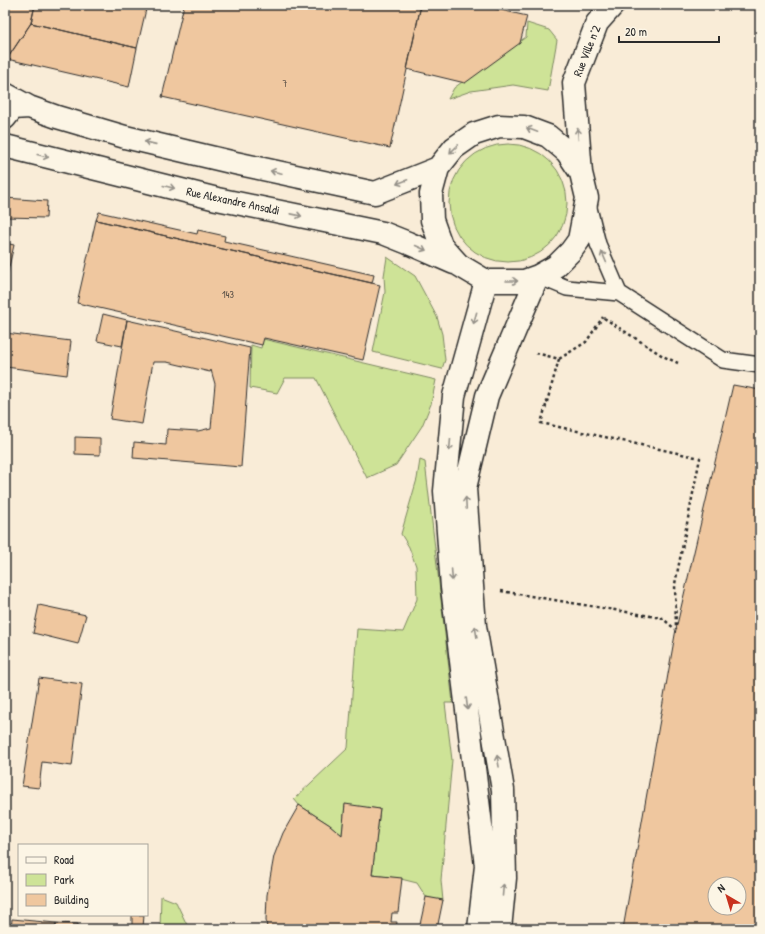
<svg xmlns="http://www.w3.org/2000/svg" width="765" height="934" viewBox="0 0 765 934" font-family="'Patrick Hand',sans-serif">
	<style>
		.green { fill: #cee397; stroke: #7c8761 }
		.building { fill: #efc79f; stroke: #2b2b2b; fill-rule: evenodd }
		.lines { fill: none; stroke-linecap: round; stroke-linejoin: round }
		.service-casing { stroke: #2b2b2b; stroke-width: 18 }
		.minor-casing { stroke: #2b2b2b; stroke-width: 25 }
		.path { stroke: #2b2b2b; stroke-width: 2.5; stroke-dasharray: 3 3; stroke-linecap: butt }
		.service { stroke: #fcf5e5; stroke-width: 15 }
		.minor { stroke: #fcf5e5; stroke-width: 22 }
		.oneway { stroke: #949088 }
		.labels { text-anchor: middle; stroke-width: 3.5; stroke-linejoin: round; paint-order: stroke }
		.number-label { font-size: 10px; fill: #5c5248 }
		.street-label { font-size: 12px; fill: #2b2b2b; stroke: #fcf5e5 }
	</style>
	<rect width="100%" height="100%" fill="#f9ecd7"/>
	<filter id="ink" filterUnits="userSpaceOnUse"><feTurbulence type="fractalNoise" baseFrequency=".025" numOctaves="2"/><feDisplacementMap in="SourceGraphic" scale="8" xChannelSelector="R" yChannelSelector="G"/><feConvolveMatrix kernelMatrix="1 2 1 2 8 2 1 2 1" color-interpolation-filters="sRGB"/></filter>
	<g filter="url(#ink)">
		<!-- green -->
		<path class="green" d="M527,23L549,30L557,40L548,91L513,85L471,91L448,99L454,88L474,73L526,37Z
			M449 203a59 59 0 1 1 118 0a59 59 0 1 1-118 0Z
			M387,257L415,276L437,317L442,334L445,360L442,369L373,352L385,292L384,276Z
			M263,339L436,380L431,404L422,426L396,465L367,478L316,378H285L277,393L250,388L251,345L261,348Z
			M420,460L425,462L453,703H445L452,760L441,880L443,901L426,897L417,883L397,878L372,875L380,809L345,805L342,835L330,825L299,805L294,799L348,748L357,629L403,632L417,599L416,566L409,547L401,534L417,479Z
			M161,896L176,902L187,925L197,929H160Z"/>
		<!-- building -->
		<path class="building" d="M5,5H35L31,23L7,59L5,57Z
			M35,5H147L137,48L31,23Z
			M184,5H421L390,148L162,97Z
			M421,5H479L527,16L520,43L465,83L407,69Z
			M31,23L137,48L129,87L7,59Z
			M5,198L47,201L46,218L5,217L6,206H5Z
			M99,212L197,234L198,230L225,236L224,241L374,275L372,283L96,220Z
			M96,220L380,285L363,360L264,338L262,345L77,303Z
			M5,243L14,245L5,284Z
			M103,314L127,320L122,346L97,341Z
			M127,320L250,348L241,467L133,458L134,442L166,445L167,429L198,431L211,428L215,384L211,370L210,372L167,362H153L142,424L110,419Z
			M5,333L71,341L67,375L6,367L7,362L5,361Z
			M733,385L760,390V929H623L676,629ZM715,884H739V908H715Z
			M75,437L100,438V455L75,454Z
			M39,605L86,615L78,644L33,633Z
			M39,678L82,684L72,766L42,762L39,788L22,786Z
			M345,804L380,809L372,875L402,878L398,913H392L391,922H397L396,929H267L266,920L267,895L274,856L283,833L299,805L330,825L342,835Z
			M426,897L443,900L437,929H419Z
			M132,915H144L143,928H132Z
			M12,919L56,923V929H11Z
			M56,923L78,924V929H56Z"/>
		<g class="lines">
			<!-- service casing -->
			<g class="service-casing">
				<path id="service" d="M588,204L598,244L619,293
					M538,276L567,288L619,293L723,360L760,365"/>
			</g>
			<!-- minor casing -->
			<g class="minor-casing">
				<path id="minor" d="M5,94L29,107L57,117L125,137L235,163L375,193L438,168
					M5,118L13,108L29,107
					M5,146L217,199L383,233L408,243L454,263
					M581,173L567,152L548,136L524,127L499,126L474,134L454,148L438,168L431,194L432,220L441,245L459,265L486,281H524L538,276L556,266L571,251L579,240L587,198L581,173L574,83L597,23L613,5
					M479,929L486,866L452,587L445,491L454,396L486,281
					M500,929L505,878L503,790L475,626L472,586L465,488L487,396L538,276"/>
			</g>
			<!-- path -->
			<path class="path" d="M604,318L663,356L678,363
				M536,353L559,359L586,342L603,317
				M559,359L541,423L700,458L675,584L676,629
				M501,591L662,618L675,629"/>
			<!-- service -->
			<use href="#service" class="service"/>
			<!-- minor -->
			<use href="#minor" class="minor"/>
		</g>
		<!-- one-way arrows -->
		<defs><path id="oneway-shaft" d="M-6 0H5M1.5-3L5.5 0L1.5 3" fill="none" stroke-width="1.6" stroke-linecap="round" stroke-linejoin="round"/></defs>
		<g class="oneway">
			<use href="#oneway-shaft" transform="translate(532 130) rotate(-159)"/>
			<use href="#oneway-shaft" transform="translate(578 134) rotate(-94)"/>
			<use href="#oneway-shaft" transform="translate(150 143) rotate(-167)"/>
			<use href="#oneway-shaft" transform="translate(454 149) rotate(136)"/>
			<use href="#oneway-shaft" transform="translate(43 156) rotate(14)"/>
			<use href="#oneway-shaft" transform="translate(276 172) rotate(-168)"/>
			<use href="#oneway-shaft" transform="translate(402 182) rotate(159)"/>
			<use href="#oneway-shaft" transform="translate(169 187) rotate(14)"/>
			<use href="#oneway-shaft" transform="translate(296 215) rotate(12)"/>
			<use href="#oneway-shaft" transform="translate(421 248) rotate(24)"/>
			<use href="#oneway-shaft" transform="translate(604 257) rotate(-113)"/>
			<use href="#oneway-shaft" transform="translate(512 281)"/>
			<use href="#oneway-shaft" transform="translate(475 318) rotate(106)"/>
			<use href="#oneway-shaft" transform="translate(450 445) rotate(95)"/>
			<use href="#oneway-shaft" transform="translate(466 503) rotate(-93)"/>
			<use href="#oneway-shaft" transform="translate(452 575) rotate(86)"/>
			<use href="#oneway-shaft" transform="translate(476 632) rotate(-99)"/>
			<use href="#oneway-shaft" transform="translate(467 704) rotate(83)"/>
			<use href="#oneway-shaft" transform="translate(498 761) rotate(-100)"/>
			<use href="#oneway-shaft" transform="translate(503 890) rotate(-85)"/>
		</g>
	</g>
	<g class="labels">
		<!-- number labels -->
		<g class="number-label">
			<text x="285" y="87">7</text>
			<text x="228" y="298">143</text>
		</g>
		<!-- street labels -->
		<g class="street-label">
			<text transform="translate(587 51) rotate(-68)" y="4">Rue Ville n°2</text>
			<text transform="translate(233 201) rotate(12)" y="4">Rue Alexandre Ansaldi</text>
		</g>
	</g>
	<!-- margin -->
	<rect width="765" height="934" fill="none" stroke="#fcf5e5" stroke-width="20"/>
	<rect x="10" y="10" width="745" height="914" fill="none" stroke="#2b2b2b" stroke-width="1.5" filter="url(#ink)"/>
	<!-- legend -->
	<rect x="18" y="844" width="130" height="72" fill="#fcf5e5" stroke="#a8a49b"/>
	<rect x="26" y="857" width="20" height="6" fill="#fcf5e5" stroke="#a8a49b"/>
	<text x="54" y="864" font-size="12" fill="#2b2b2b">Road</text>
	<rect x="26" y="874" width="20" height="12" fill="#cee397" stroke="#a8a49b"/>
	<text x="54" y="884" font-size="12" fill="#2b2b2b">Park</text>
	<rect x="26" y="894" width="20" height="12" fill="#efc79f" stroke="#a8a49b"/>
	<text x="54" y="904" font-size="12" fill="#2b2b2b">Building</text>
	<!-- north arrow -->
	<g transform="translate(727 896) rotate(322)"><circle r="19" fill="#fcf5e5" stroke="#a8a49b"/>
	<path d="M0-3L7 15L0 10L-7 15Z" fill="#c8321e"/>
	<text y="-6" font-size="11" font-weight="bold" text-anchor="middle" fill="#2b2b2b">N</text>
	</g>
	<!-- scale -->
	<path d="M619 36v6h100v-6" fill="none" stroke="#2b2b2b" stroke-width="2"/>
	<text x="625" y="36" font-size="12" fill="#2b2b2b" stroke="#fcf5e5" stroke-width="3" paint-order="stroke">20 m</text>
</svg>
